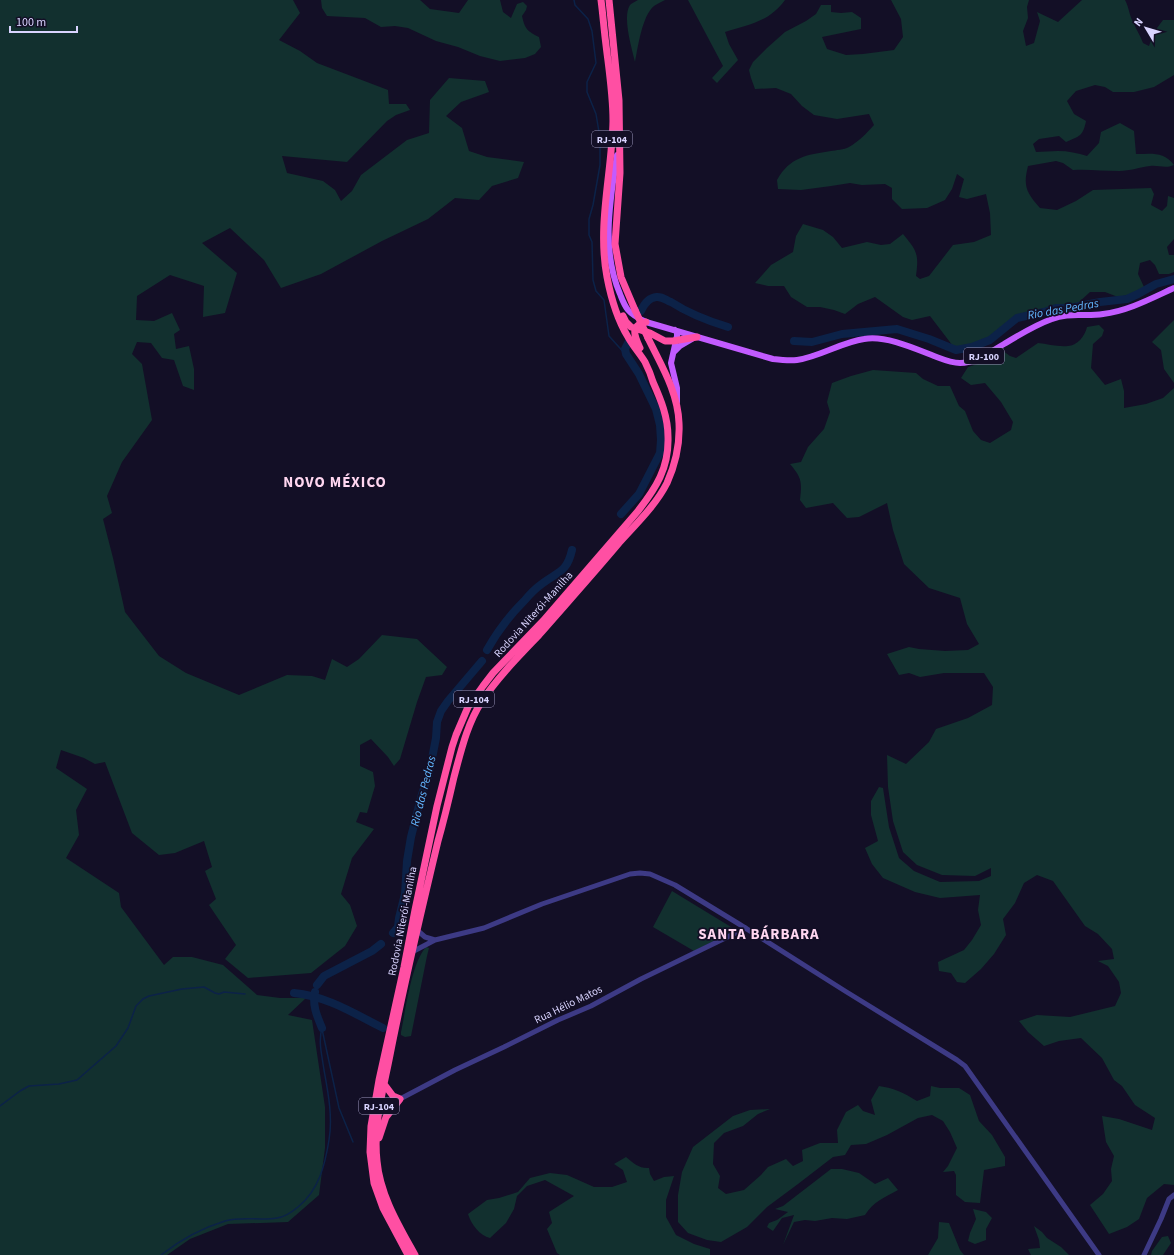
<svg xmlns="http://www.w3.org/2000/svg" width="1174" height="1255" viewBox="0 0 1174 1255" font-family="'Source Sans 3',sans-serif">
	<style>
		.green { fill: #12302f }
		.lines { fill: none; stroke-linecap: round; stroke-linejoin: round }
		.stream { stroke: #0c2248; stroke-width: 1.5 }
		.river { stroke: #0c2248; stroke-width: 8 }
		.minor { stroke: #3d3a85; stroke-width: 5 }
		.major { stroke: #c25bff; stroke-width: 6 }
		.highway { stroke: #ff4fa3; stroke-width: 7 }
		.highway-bridge { stroke: #ff4fa3; stroke-width: 7 }
		.labels { text-anchor: middle; stroke-width: 3.5; stroke-linejoin: round; paint-order: stroke }
		.shield { fill: #130f26; stroke: #9e99be; stroke-width: 1 }
		.shield-label { font-size: 10px; font-weight: bold; fill: #d9d4ff }
		.street-label { font-size: 11px; fill: #d9d4ff; stroke: #130f26 }
		.water-label { font-size: 12px; font-style: italic; fill: #62b6ff; stroke: #130f26 }
		.district-label { font-size: 15px; font-weight: bold; letter-spacing: 1px; fill: #ffd6f0; stroke: #130f26 }
	</style>
	<rect width="100%" height="100%" fill="#130f26"/>
	<!-- green -->
	<path class="green" d="M0,0H293L300,13L279,40L300,51L317,63L388,90L389,104H406L410,110L396,115L387,121L347,162L282,156L287,173L323,181L335,190L341,201L352,191L361,175L407,140L429,133L430,100L449,78L485,81L489,92L461,102L446,116L462,128L469,151L487,157L524,162L518,178L492,186L479,200L455,198L428,219L382,241L321,274L281,288L264,260L230,228L202,243L237,273L225,313L203,317L204,286L170,275L137,296L136,320L154,321L172,313L180,330L174,334L176,349L189,346L194,369V390L183,386L174,360L162,358L151,343L137,342L132,354L142,364L152,420L122,462L107,496L112,513L103,519L113,558L125,612L159,656L186,673L239,695L287,675L312,676L325,680L332,659L347,667L359,659L382,635L417,639L447,667L442,675L426,677L417,702L400,759L394,766L388,757L371,739L360,745V766L373,772L375,786L367,813L360,812L356,822L374,829L352,858L341,894L350,905L357,926L345,946L311,973L248,978L225,959L236,945L209,905L216,899L205,871L212,867L204,841L175,853L159,855L132,833L105,762L95,764L84,758L61,750L56,768L87,789L76,810L79,835L66,858L119,893L121,907L164,965L173,957H192L223,965L257,995L280,998H306L288,1015L312,1020L325,1107V1148L319,1195L288,1222L228,1224L190,1239L167,1255H0Z
		M321,0H420L430,9L459,13L468,0H500L503,12L511,18L517,4L523,2L527,6L526,10L522,16C525,29 527,31 539,37L541,47L535,54L525,58L500,61L480,56L458,47L436,41L408,28L395,26L381,27L365,18L327,16L322,8Z
		M638,0H665C661,2 657,4 654,6C642,16 638,47 635,62C632,49 622,17 630,5C632,3 636,1 638,0Z
		M688,0H785C769,22 750,24 725,32L729,44L738,60L717,83L712,78L723,66Z
		M891,0H1029L1027,7L1028,18L1023,31L1026,46L1034,43L1040,21L1037,12L1058,22L1082,0H1125C1129,7 1129,15 1133,22C1136,29 1140,35 1143,43L1149,46L1154,32L1163,20H1174V75L1154,87L1134,92H1113L1105,87L1095,85L1076,91L1067,101L1074,114L1086,121C1083,136 1080,136 1066,142L1059,136L1039,139L1033,144L1036,152C1043,152 1051,151 1058,151C1068,151 1078,153 1087,156L1099,143L1101,132L1120,123L1134,131L1136,154C1151,154 1164,151 1174,165C1165,169 1159,165 1150,166C1140,167 1130,171 1119,171C1103,171 1088,169 1073,170L1063,163L1056,161L1028,166C1023,186 1026,192 1040,208L1057,210L1076,201L1093,190L1151,188L1154,194L1151,205L1162,211L1167,206L1168,196L1174,198V239L1167,247L1169,255H1174V272L1169,274H1159L1155,265L1150,260L1140,263L1138,274L1144,287L1133,294L1118,297L1105,292H1090L1078,303L1045,308L1023,313L1001,333L990,340L972,347L956,350L930,316L912,320L903,317L875,297L858,304L845,314L834,310L820,307H807L791,297L784,286H768L755,283L771,265L793,252L796,236L803,224L823,230L833,237L842,248L867,242L881,245L890,244L903,234C917,251 919,254 916,276L920,279L929,276L953,245L974,242L991,235L990,213L986,194L967,199L959,197L964,179L957,174L952,189L945,200L927,208L902,209L892,199V188L885,184L862,185L850,183L831,186L801,190L778,189L777,180C790,157 806,155 831,151C836,150 844,150 849,147C858,142 867,133 874,125L869,114L837,119L814,115L802,106L791,94L776,88L755,89L751,78L749,70L753,62L767,48L785,32L806,21L816,14L821,5H831V12L841,13L852,12L861,18V29L822,37L827,49L846,55L863,54L894,50L903,37L901,19Z
		M1174,320V383L1164,369L1161,350L1152,342Z
		M1099,325L1104,330L1102,336L1093,344L1091,368L1105,385L1121,379L1124,391V408L1146,404L1163,398L1174,388V1185L1164,1184L1147,1198L1139,1219L1127,1227L1109,1234L1090,1205L1103,1194L1112,1181L1111,1169L1114,1156L1106,1142L1102,1116L1119,1119L1152,1130L1155,1118L1135,1105L1122,1086L1114,1080L1102,1058L1081,1038L1059,1041L1044,1046L1028,1032L1019,1021L1037,1015L1070,1017L1115,1006L1121,993L1119,982L1108,966L1098,961L1114,959L1112,949L1098,934L1085,926L1053,881L1037,875L1024,883L1015,903L1003,919L1006,935L994,954L981,969L965,983L957,982L951,973L939,971L938,962L964,950L972,940L981,925L978,910L980,895L940,898L915,892L883,878L872,864L865,848L878,841L871,815V801L879,787L883,788L889,827L899,858L914,871L940,882L979,881L991,876V868L975,876L942,875L917,865L903,852L893,821L888,787L887,755L906,764L929,742L936,729L968,718L992,705L993,687L984,673H944L920,677L909,673L899,675L887,654L909,647L919,649L945,651L968,650L979,644L967,624L960,598L929,588L904,564L893,530L887,503L859,517L847,518L833,503L806,508L800,500C802,482 802,478 790,464L801,462L808,447L824,429L830,412L827,402L832,383L851,376L873,370L916,373L923,379L938,386H950L959,406L965,411L973,431L981,440L990,443L1011,430L1013,422L1001,402L985,383L971,385L961,378L968,367L990,360L995,355L1003,351L1010,356L1016,358L1038,343C1047,344 1058,347 1068,346C1077,346 1085,336 1087,327Z
		M672,891L736,930L694,951L653,927Z
		M426,947L429,948L427,956L411,1036L405,1037L401,1035V1032C406,1009 411,964 426,947Z
		M879,1086C894,1088 904,1093 917,1101L930,1096L931,1086L940,1088H959L970,1095L979,1121L992,1135L1005,1157V1166L984,1170L980,1203L965,1202L956,1195V1175L954,1171L943,1172L948,1166L957,1148L950,1132L943,1121L932,1115L918,1118L887,1135L866,1144L851,1145L845,1155L833,1157L798,1184L767,1207L747,1227L721,1242L707,1240L688,1233L678,1222V1195L682,1172L693,1147L733,1116L750,1110L770,1109L758,1114L743,1126L724,1133L714,1143L713,1164L720,1176L718,1188L726,1194L744,1190L761,1175L768,1167L786,1159L793,1166L803,1161L802,1150L820,1143H838L837,1130L846,1112L858,1105L863,1111L875,1115L871,1100Z
		M626,1157C633,1163 640,1169 649,1168L650,1174L654,1181L664,1177L674,1176L666,1200V1217L676,1235L694,1244L710,1249V1255H560L557,1253L547,1229L552,1223L549,1212L574,1196L545,1180L527,1186L517,1196L514,1209L506,1223L490,1238C480,1236 471,1224 468,1214L487,1200L499,1198L518,1192L530,1178L550,1173L567,1175L594,1187H612L627,1182L623,1170L614,1164Z
		M831,1169H842L859,1173L875,1184L888,1178L898,1190C884,1198 874,1201 865,1215L847,1219L832,1218L815,1221L805,1220L794,1222L783,1245L794,1215L782,1218L773,1231L767,1227L769,1223L777,1220L788,1212L775,1209L783,1206Z
		M973,1209L986,1212L992,1218L986,1229V1240L975,1244L968,1241L970,1233L976,1219Z
		M939,1222L949,1223L960,1250L964,1255H928L938,1238Z
		M1034,1226L1042,1232L1047,1238L1061,1247L1069,1255H1031L1028,1249L1040,1248L1039,1240Z
		M1168,1236L1171,1243L1163,1255H1151L1152,1251L1162,1237Z"/>
	<g class="lines">
		<!-- stream -->
		<path class="stream" d="M574,0L575,5L588,19L592,31L596,63L587,82V92L596,114L600,138V165L593,205L589,219V235L592,242L593,280L596,291L604,300L609,336L627,356
			M322,1029L339,1108L353,1142
			M0,1106L20,1091L29,1086L59,1084L77,1080L116,1046L128,1028L136,1006L143,999L149,996L182,989L204,987L215,993L219,994L224,992L245,994
			M161,1255C180,1240 202,1228 225,1221C242,1216 260,1221 277,1218C285,1217 292,1212 298,1207C319,1190 325,1165 329,1140C333,1117 328,1092 324,1070C322,1055 318,1042 322,1028"/>
		<!-- river -->
		<path class="river" d="M641,311C644,304 649,298 656,297C662,296 666,300 671,302C688,313 708,321 728,327
			M794,341L812,342L842,334L897,329L929,339L956,350L972,347L990,340L1017,318L1044,312L1056,308H1069L1100,302L1127,299L1138,294L1156,284L1174,279
			M621,514L639,494L660,453L661,440L660,425L656,409L639,374L626,354L625,349L628,343
			M487,650C497,632 510,615 525,600C530,594 536,588 543,583C559,571 567,572 572,550
			M393,933L398,927L399,918L405,894L407,861L411,837L422,794L429,774L436,738L437,722L441,711L448,701L482,661
			M317,985L324,976L372,951L381,944
			M315,992C312,1005 317,1016 322,1028
			M294,993C327,996 355,1014 383,1028"/>
		<!-- minor -->
		<path class="minor" d="M417,930L425,937L435,940
			M412,952L435,940L484,928L542,904L630,874L640,873L650,874L675,885L739,924L845,991L957,1060L965,1066L1099,1255
			M400,1099L455,1070L504,1047L558,1020L591,1006L641,979L746,928
			M1144,1255L1161,1219L1169,1199L1174,1195"/>
		<!-- major -->
		<path class="major" d="M617,155C610,201 601,250 620,294C622,299 624,305 628,310C633,316 640,319 646,322L773,359C781,360 789,361 797,360C819,357 842,342 864,339C885,335 914,348 934,356C942,359 951,363 960,363C976,363 990,352 1004,344C1019,335 1035,325 1052,319C1068,312 1086,317 1103,314C1128,311 1152,298 1174,288
			M675,330L677,332V336L671,363L677,388V402
			M674,352L680,346L692,339"/>
		<!-- highway -->
		<path class="highway" d="M609,0L619,100L620,173L615,244L621,277L635,310
			M623,316L626,322L631,327L650,333L665,341H673L697,337
			M640,348C635,337 629,326 646,322
			M379,1138L386,1117L400,1099L393,1096L384,1084
			M408,1255L383,1208L374,1183L370,1152L371,1126L379,1080L404,967L415,910L437,806L452,747L456,735L468,707L483,686L493,673L543,621L638,511C656,488 669,468 668,437C668,417 661,400 653,382C651,375 648,368 645,362C640,354 633,346 628,337C617,319 611,298 607,277C597,225 612,173 613,121C613,95 609,70 606,45C604,30 603,15 601,0
			M415,1255C399,1226 380,1195 377,1161C373,1125 383,1091 390,1055C404,984 421,912 438,841C444,820 449,799 454,777C461,751 467,724 482,701C498,677 519,656 539,635C566,604 593,574 619,543C636,524 656,505 667,483C675,465 680,443 679,423C678,392 661,365 648,338"/>
		<!-- highway-bridge -->
		<path class="highway-bridge" d="M635,310L648,338"/>
	</g>
	<g class="labels">
		<!-- shield labels -->
		<g class="shield">
			<rect x="592" y="131" width="40" height="16" rx="3"/>
			<rect x="964" y="348" width="40" height="16" rx="3"/>
			<rect x="454" y="691" width="40" height="16" rx="3"/>
			<rect x="359" y="1098" width="40" height="16" rx="3"/>
		</g>
		<g class="shield-label">
			<text x="612" y="143">RJ-104</text>
			<text x="984" y="360">RJ-100</text>
			<text x="474" y="703">RJ-104</text>
			<text x="379" y="1110">RJ-104</text>
		</g>
		<!-- street labels -->
		<g class="street-label">
			<text transform="translate(533 614) rotate(-48)" y="4">Rodovia Niterói-Manilha</text>
			<text transform="translate(402 921) rotate(-79)" y="4">Rodovia Niterói-Manilha</text>
			<text transform="translate(568 1004) rotate(-26)" y="4">Rua Hélio Matos</text>
		</g>
		<!-- water labels -->
		<g class="water-label">
			<text transform="translate(1063 309) rotate(-10)" y="4">Rio das Pedras</text>
			<text transform="translate(423 791) rotate(-76)" y="4">Rio das Pedras</text>
		</g>
		<!-- district labels -->
		<g class="district-label">
			<text x="335" y="487">NOVO MÉXICO</text>
			<text x="759" y="939">SANTA BÁRBARA</text>
		</g>
	</g>
	<!-- north arrow -->
	<g transform="translate(1146 28) rotate(308)" stroke="#130f26" stroke-width="3" paint-order="stroke">
	<path d="M0-3L7 15L0 10L-7 15Z" fill="#d9d4ff"/>
	<text y="-6" font-size="11" font-weight="bold" text-anchor="middle" fill="#d9d4ff">N</text>
	</g>
	<!-- scale -->
	<path d="M10 26v6h67v-6" fill="none" stroke="#d9d4ff" stroke-width="2"/>
	<text x="16" y="26" font-size="12" fill="#d9d4ff" stroke="#130f26" stroke-width="3" paint-order="stroke">100 m</text>
</svg>
